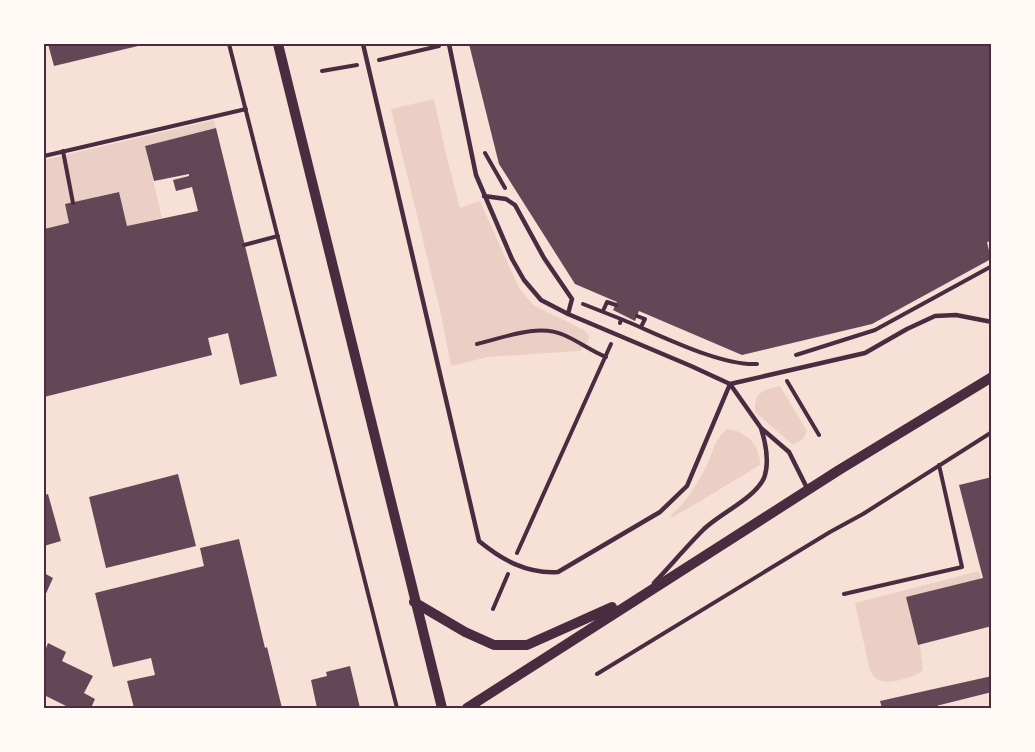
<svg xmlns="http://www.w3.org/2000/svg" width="1035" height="752" viewBox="0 0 1035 752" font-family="'Space Grotesk',sans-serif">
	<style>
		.green { fill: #ebcfc5 }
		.building { fill: #644757 }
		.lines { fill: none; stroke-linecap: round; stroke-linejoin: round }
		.path { stroke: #4a2c40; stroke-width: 4 }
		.service { stroke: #4a2c40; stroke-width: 4.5 }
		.tertiary { stroke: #4a2c40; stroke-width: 10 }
		.neatline { fill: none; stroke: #4a2c40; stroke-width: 2 }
	</style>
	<rect width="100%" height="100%" fill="#f7e1d7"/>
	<!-- green -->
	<path class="green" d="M434,99L446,154L460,208L480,201L519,288L533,305L584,330L589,336L588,342L580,351L488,357L451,366L440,310L391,109Z
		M214,120L216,128L145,146L162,218L127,226L118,192L65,204L69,223L44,229V160Z
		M780,386L807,431L803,439L793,445L755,412C754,392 762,390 780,386Z
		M728,429C746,431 761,446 760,465L672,518L671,515C687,502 697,484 707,465C713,452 715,437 728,429Z
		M979,571L981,580L908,598L920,646L923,670C916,677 891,684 881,681C875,679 873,675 870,671L855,603Z"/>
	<!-- building -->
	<path class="building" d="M48,44H138V46L54,66Z
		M469,44H992V241L987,242L991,259L872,324L742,355L639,311L635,321L613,310L617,302L575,284L499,164Z
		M216,128L277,376L240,385L228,333L208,338L212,355L44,397V229L69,223L65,204L119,192L127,226L198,211L192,187L176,191L173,180L189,176V174L154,181L145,146Z
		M178,474L196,546L106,568L89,497Z
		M992,477V626L918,645L906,597L983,578L959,485Z
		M48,494L61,541L44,546V495Z
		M239,539L265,648L267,647L282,708H134L127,681L155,675L151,658L113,667L95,593L204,566L200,548Z
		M44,573L53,578L44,598Z
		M48,643L66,652L62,661L93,676L84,693L95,699L91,708H70L44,695V653Z
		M350,666L360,708H317L311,680L327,676L326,672Z
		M992,676V692L940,705H938L939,708H882L880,701Z"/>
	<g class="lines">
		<!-- path -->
		<path class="path" d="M229,44L397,708
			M379,60L439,46
			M322,71L357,65
			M63,151L73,203
			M485,153L505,188
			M44,156L246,109
			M244,245L278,236
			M583,304L621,319
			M603,311L607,302L616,305
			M637,316L645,319L641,327
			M620,323L621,319C658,334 719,366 757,364
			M477,344C503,338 538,323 564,335C578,341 591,351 606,357
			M796,355L875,330L992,266
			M787,381L819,435
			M517,553L611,344
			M844,594L962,567L939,465
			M493,609L508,574
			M597,674L830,532L863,514L992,432"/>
		<!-- service -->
		<path class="service" d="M363,44L479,541C502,560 527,574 558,572L660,512L687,486L730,384
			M449,44L476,175L512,259L524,280L541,300L568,314L691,366L730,384L761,428L789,452L808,490
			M484,196L506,199L515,205L544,258L572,299L568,314
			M730,384L865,353L907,329L935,316L956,315L992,322
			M654,583C671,565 687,546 704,529C721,513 755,498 764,478C770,462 766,444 761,428"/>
		<!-- tertiary -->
		<path class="tertiary" d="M278,44L442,708
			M414,602L465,632L494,645H527L612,607
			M467,708L839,470L992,377"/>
	</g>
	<!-- border -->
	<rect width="1035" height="752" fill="none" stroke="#fffaf5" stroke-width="90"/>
	<rect x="45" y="45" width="945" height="662" class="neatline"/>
</svg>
